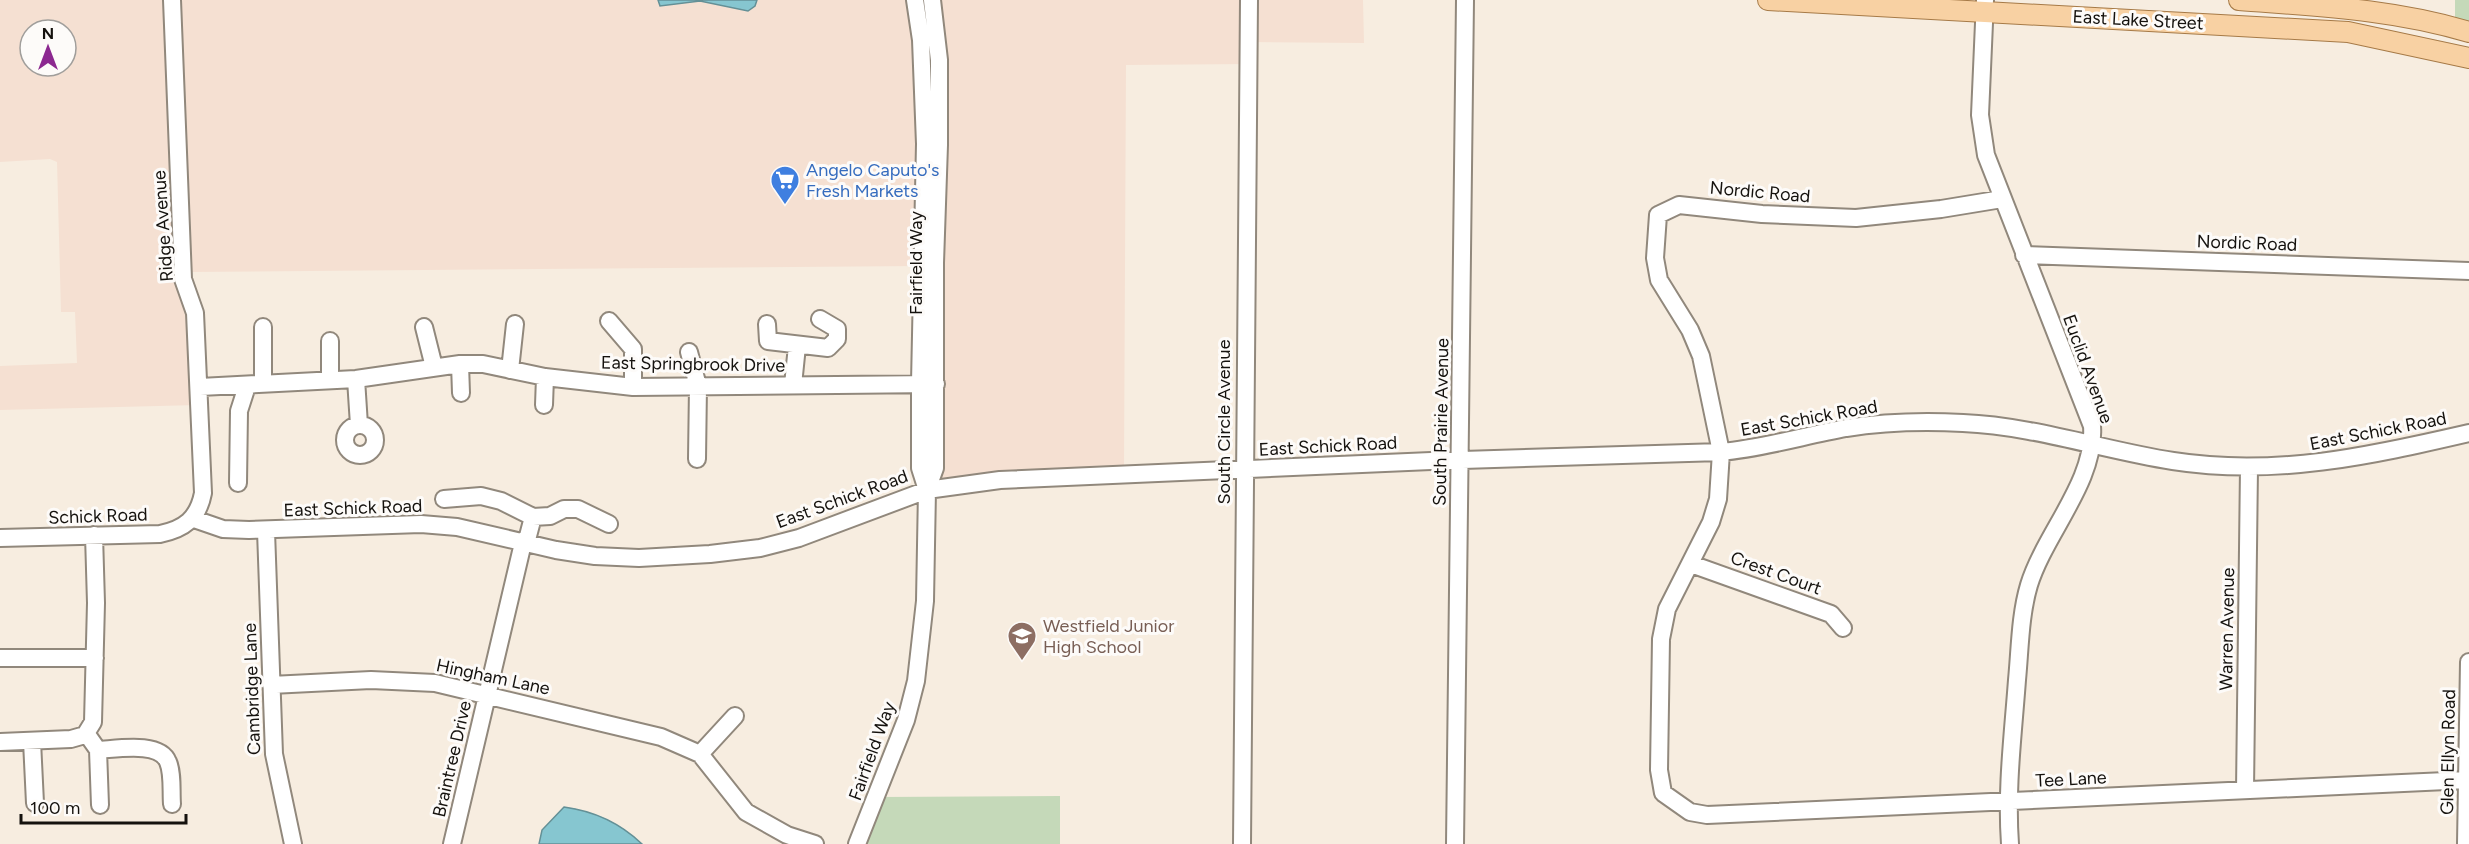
<svg xmlns="http://www.w3.org/2000/svg" width="2469" height="844" viewBox="0 0 2469 844" font-family="Figtree,sans-serif">
	<style>
		.commercial { fill: #f5e0d2; fill-rule: evenodd }
		.green { fill: #c5d9b9 }
		.water { fill: #86c6d0; stroke: #649096; stroke-width: 1.5 }
		.lines { fill: none; stroke-linecap: round; stroke-linejoin: round }
		.minor-casing { stroke: #91887c; stroke-width: 20 }
		.major-casing { stroke: #a67a47; stroke-width: 22 }
		.minor { stroke: #fff; stroke-width: 16 }
		.major { stroke: #f8d1a3; stroke-width: 20 }
		.labels { text-anchor: middle; stroke-width: 6; stroke-linejoin: round; paint-order: stroke }
		.street-label { font-size: 18px; fill: #15120e; stroke: #fdfbf9 }
		.shop-label { font-size: 18px; fill: #366cbe; stroke: #fdfbf9; text-anchor: start }
		.education-label { font-size: 18px; fill: #785e54; stroke: #fdfbf9; text-anchor: start }
	</style>
	<rect width="100%" height="100%" fill="#f7ede0"/>
	<!-- commercial -->
	<path class="commercial" d="M0,0H170L198,405L0,410V366L77,363L75,312H61L57,162L50,159L0,162ZM30,30H66V66H30Z
		M176,0H913L917,36L919,266L186,272Z
		M937,0H1363L1364,43L1251,42L1250,64L1126,65L1124,471L933,485Z"/>
	<!-- green -->
	<path class="green" d="M2455,0H2469V32L2455,28Z
		M1060,796V844H861L881,797Z"/>
	<!-- water -->
	<path class="water" d="M658,0H757L755,6L748,11L700,1L660,6Z
		M564,807C594,811 619,822 642,844H539L542,830Z"/>
	<g class="lines">
		<!-- minor casing -->
		<g class="minor-casing">
			<path id="minor" d="M1985,0L1980,115L1986,155L2092,426C2096,481 2045,533 2029,585C2020,615 2020,649 2017,680C2013,735 2006,789 2010,844
				M1658,215L1655,258L1659,280L1690,330L1701,356L1721,452L1718,499L1711,522L1667,609L1661,639L1659,770L1663,793L1690,812L1707,815L2468,780
				M1658,215L1679,205L1762,214L1856,218L1941,209L2002,199
				M2024,255L2469,271
				M609,321L633,349V387
				M767,324L768,341L828,348L837,339V329L820,319
				M263,327V384
				M424,327L434,367
				M689,352L698,386L697,459
				M460,364L461,393
				M510,370L515,324
				M356,379L359,425
				M330,380V341
				M793,385L797,346
				M200,387L356,379L460,364H483L545,377L633,387L936,384
				M544,405L545,377
				M345 440a15 15 0 1 1 30 0a15 15 0 1 1-30 0Z
				M238,483L239,411L247,386
				M927,490L935,468V263L939,145V60L932,0
				M444,499L481,496L501,501L533,517L550,516L564,509H578L609,524
				M194,519L223,529L249,530L421,524L457,527L556,550L595,556L639,558L710,554L760,548L799,538L927,490L1000,480L1431,461L1721,452C1764,448 1803,436 1846,428C1884,422 1924,421 1963,423C2034,426 2103,450 2173,461C2275,477 2370,456 2469,433
				M266,531L274,754L293,844
				M0,538L160,534C184,529 198,519 203,493L195,313L183,279L172,0
				M1691,564L1831,614L1843,628
				M0,658H95
				M271,685L371,680L435,683L661,737L700,754L746,812L787,835L815,844
				M86,733L98,750C117,749 160,741 168,762C173,773 171,791 172,804
				M32,741L35,803
				M0,742L71,739L85,735L93,722L96,603L94,535
				M98,750L100,805
				M700,754L735,716
				M2245,790L2249,468
				M452,844L523,543L528,536L533,517
				M857,844L906,720L916,681L925,601L927,490L920,468V383L925,144L921,40L915,0
				M1242,844L1249,0
				M1455,844L1465,0
				M2466,844L2469,662"/>
		</g>
		<!-- major casing -->
		<g class="major-casing">
			<path id="major" d="M1768,0L2348,32L2469,58
				M2239,0C2316,6 2394,9 2469,32"/>
		</g>
		<!-- minor -->
		<use href="#minor" class="minor"/>
		<!-- major -->
		<use href="#major" class="major"/>
	</g>
	<!-- icons -->
	<defs>
		<g id="supermarket-pin" transform="scale(1.5)"><path d="M0 17L-7.5 6A9.5 9.5 0 1 1 7.5 6Z" fill="#3f7fe0" stroke="#fdfbf9"/><path d="M-6-5.5h2.5l.6 2H6L4.5 2H-2.5L-4.4-4H-6ZM-1.5 3.2a1.3 1.3 0 1 0 .1 0ZM3 3.2a1.3 1.3 0 1 0 .1 0Z" fill="#fff"/></g>
		<g id="school-pin" transform="scale(1.5)"><path d="M0 17L-7.5 6A9.5 9.5 0 1 1 7.5 6Z" fill="#8d6e63" stroke="#fdfbf9"/><path d="M0-5L7-2L0 1L-7-2ZM-4 1L0 2.5L4 1V4Q0 6-4 4Z" fill="#fff"/></g>
	</defs>
	<g fill-rule="evenodd">
		<use href="#supermarket-pin" x="785" y="180"/>
		<use href="#school-pin" x="1022" y="636"/>
	</g>
	<g class="labels">
		<!-- street labels -->
		<g class="street-label">
			<text transform="translate(2138 20) rotate(3)" y="6">East Lake Street</text>
			<text transform="translate(1760 192) rotate(5)" y="6">Nordic Road</text>
			<text transform="translate(163 226) rotate(-94)" y="6">Ridge Avenue</text>
			<text transform="translate(2247 243) rotate(2)" y="6">Nordic Road</text>
			<text transform="translate(916 263) rotate(-90)" y="6">Fairfield Way</text>
			<text transform="translate(693 364) rotate(1)" y="6">East Springbrook Drive</text>
			<text transform="translate(2088 369) rotate(70)" y="6">Euclid Avenue</text>
			<text transform="translate(1809 418) rotate(-10)" y="6">East Schick Road</text>
			<text transform="translate(1224 422) rotate(-90)" y="6">South Circle Avenue</text>
			<text transform="translate(1441 422) rotate(-89)" y="6">South Prairie Avenue</text>
			<text transform="translate(2378 431) rotate(-11)" y="6">East Schick Road</text>
			<text transform="translate(1328 446) rotate(-3)" y="6">East Schick Road</text>
			<text transform="translate(842 499) rotate(-20)" y="6">East Schick Road</text>
			<text transform="translate(353 508) rotate(-2)" y="6">East Schick Road</text>
			<text transform="translate(98 516) rotate(-2)" y="6">Schick Road</text>
			<text transform="translate(1776 573) rotate(20)" y="6">Crest Court</text>
			<text transform="translate(2227 629) rotate(-89)" y="6">Warren Avenue</text>
			<text transform="translate(493 677) rotate(12)" y="6">Hingham Lane</text>
			<text transform="translate(252 689) rotate(-92)" y="6">Cambridge Lane</text>
			<text transform="translate(872 751) rotate(-70)" y="6">Fairfield Way</text>
			<text transform="translate(2448 752) rotate(-89)" y="6">Glen Ellyn Road</text>
			<text transform="translate(452 759) rotate(-77)" y="6">Braintree Drive</text>
			<text transform="translate(2071 779) rotate(-3)" y="6">Tee Lane</text>
		</g>
		<!-- shop labels -->
		<g class="shop-label">
			<text x="806" y="176">Angelo Caputo's<tspan x="806" dy="21">Fresh Markets</tspan></text>
		</g>
		<!-- education labels -->
		<g class="education-label">
			<text x="1043" y="632">Westfield Junior<tspan x="1043" dy="21">High School</tspan></text>
		</g>
	</g>
	<!-- north arrow -->
	<g transform="translate(48 48)"><circle r="28" fill="#fdfbf9" stroke="#a09e9b" stroke-width="1.5"/>
	<path d="M0-4.5L10 22L0 15L-10 22Z" fill="#8c2890"/>
	<text y="-9" font-size="16" font-weight="bold" text-anchor="middle" fill="#15120e">N</text>
	</g>
	<!-- scale -->
	<path d="M21 814v9h165v-9" fill="none" stroke="#15120e" stroke-width="3"/>
	<text x="30" y="814" font-size="18" fill="#15120e" stroke="#fdfbf9" stroke-width="4.5" paint-order="stroke">100 m</text>
</svg>
